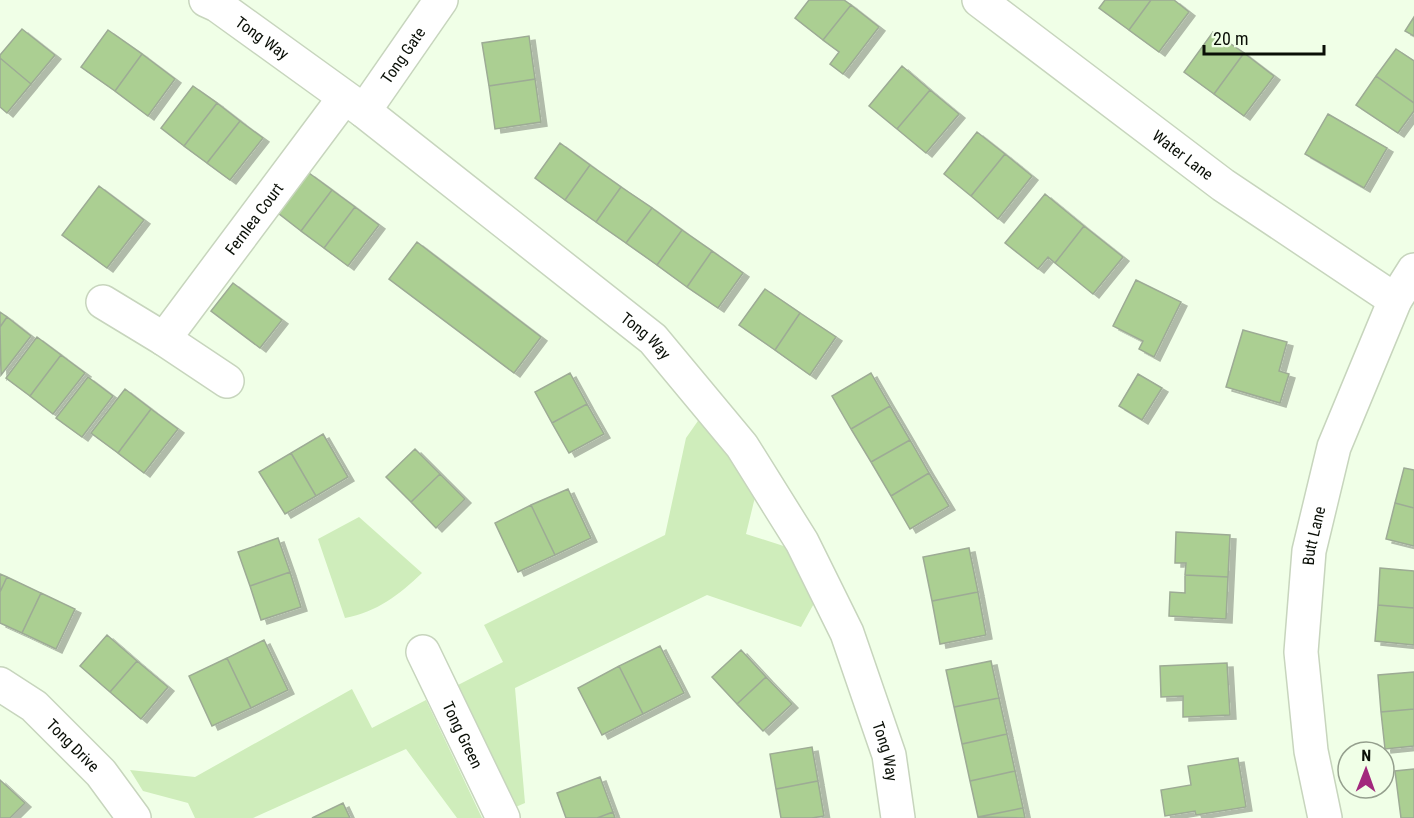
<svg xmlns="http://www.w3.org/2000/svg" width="1414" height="818" viewBox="0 0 1414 818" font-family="'Roboto Condensed',sans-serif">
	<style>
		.green { fill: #cfedbb }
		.building { fill: #abcf92; stroke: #9dab95; stroke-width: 1.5; filter: url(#shadow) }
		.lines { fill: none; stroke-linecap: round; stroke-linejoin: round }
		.minor-casing { stroke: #c7d5bd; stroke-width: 36 }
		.minor { stroke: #fff; stroke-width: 33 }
		.labels { text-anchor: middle; stroke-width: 4.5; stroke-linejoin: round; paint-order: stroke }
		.street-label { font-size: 16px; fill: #0a0f07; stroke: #f0ffe7 }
	</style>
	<defs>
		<filter id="shadow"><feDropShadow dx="6" dy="4" stdDeviation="0" flood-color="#0004"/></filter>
	</defs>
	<rect width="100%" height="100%" fill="#f0ffe7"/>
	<!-- green -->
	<path class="green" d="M700,418L757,489L746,534L796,550L817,598L801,627L707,595L515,688L525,803L511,809L458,685L503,662L484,625L665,535L686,438Z
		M359,517L422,573C399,595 377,612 345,618L318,539Z
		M352,689L372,728L426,700L482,818H457L406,749L253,818H195L188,803L143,791L130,770L195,777Z"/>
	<!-- building -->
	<path class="building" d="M809,0H844L851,5L823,40L795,18Z
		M1105,0H1151L1129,30L1099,8Z
		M1151,0H1174L1189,12L1159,52L1129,30Z
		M851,5L879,27L843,74L830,64L839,52L823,40Z
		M1414,17V36L1405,31Z
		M22,29L55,55L31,84L0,58V55Z
		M108,30L142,54L115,91L81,67Z
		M1213,32L1244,53L1214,94L1184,72Z
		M529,36L535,79L489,86L482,43Z
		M1396,49L1414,61V103L1376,76Z
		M1244,53L1274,76L1244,116L1214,94Z
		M142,54L175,79L148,116L115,91Z
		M0,58L31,84L7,113L0,107Z
		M902,66L930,90L897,129L869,106Z
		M1376,76L1414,103V111L1398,133L1356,105Z
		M535,79L541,122L495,129L489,86Z
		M193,86L217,103L184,146L161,128Z
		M930,90L959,114L926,153L897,129Z
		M217,103L240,121L207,163L184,146Z
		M1328,114L1387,148L1364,188L1305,154Z
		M240,121L263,138L230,180L207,163Z
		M977,132L1005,154L971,196L944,174Z
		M560,143L590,165L565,200L535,178Z
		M1005,154L1032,176L998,219L971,196Z
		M590,165L621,187L596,222L565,200Z
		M309,173L332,190L301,231L278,213Z
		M99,186L144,220L107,268L62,235Z
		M621,187L652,208L626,243L596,222Z
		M332,190L355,207L324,248L301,231Z
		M1045,194L1084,226L1055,263L1048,257L1038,269L1005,243Z
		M355,207L379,225L348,266L324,248Z
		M652,208L682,230L657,265L626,243Z
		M1084,226L1123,257L1093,294L1055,263Z
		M682,230L712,251L687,287L657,265Z
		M417,242L541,337L514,373L389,279Z
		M712,251L743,273L718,308L687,287Z
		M1136,280L1181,302L1154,357L1139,349L1143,341L1113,326Z
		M233,283L282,320L260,348L211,311Z
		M765,289L800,313L775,350L739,325Z
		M0,312L7,317L0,327Z
		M800,313L836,337L810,375L775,350Z
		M7,317L31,336L1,375L0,327Z
		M1243,330L1287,342L1279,371L1289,374L1280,403L1226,387Z
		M37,337L61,355L30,396L6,378Z
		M61,355L85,373L53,414L30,396Z
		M570,373L587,404L552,423L535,392Z
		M871,373L890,406L851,429L832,396Z
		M1138,374L1162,388L1142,420L1119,406Z
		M88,377L113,396L82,437L56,418Z
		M125,389L151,409L118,453L91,433Z
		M587,404L604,434L569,453L552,423Z
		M890,406L910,440L871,462L851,429Z
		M151,409L178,429L144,473L118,453Z
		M323,434L348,477L316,496L291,453Z
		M910,440L929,473L891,496L871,462Z
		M415,449L440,474L411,502L386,477Z
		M291,453L316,496L285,514L259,472Z
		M1404,468L1414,470V508L1395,503Z
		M929,473L949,506L910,529L891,496Z
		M440,474L465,499L436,528L411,502Z
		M568,489L591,538L555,555L531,505Z
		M1395,503L1414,508V546L1386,539Z
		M531,505L555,555L518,572L495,523Z
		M1176,532L1230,535L1228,577L1185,575L1186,563H1175Z
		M278,538L290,572L250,586L238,552Z
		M969,548L978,592L932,601L923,557Z
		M1380,568L1414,571V608L1378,605Z
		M290,572L301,607L261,620L250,586Z
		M0,574L7,577L0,592Z
		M1185,575L1228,577L1226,619L1169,616L1170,592L1185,593Z
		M7,577L41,593L22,633L0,623V592Z
		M978,592L986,635L940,644L932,601Z
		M41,593L75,609L56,649L22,633Z
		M1378,605L1414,608V645L1375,641Z
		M107,635L137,661L110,692L80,666Z
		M264,640L288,690L251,708L227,658Z
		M660,646L684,693L643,714L619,666Z
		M741,650L766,677L737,704L712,677Z
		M227,658L251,708L212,726L189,676Z
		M137,661L168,687L141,719L110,692Z
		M991,661L999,698L954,707L946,670Z
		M1227,663L1230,715L1183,717V696L1161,697L1160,666Z
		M619,666L643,714L602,735L578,688Z
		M1414,672V709L1381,712L1378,675Z
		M766,677L792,704L763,731L737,704Z
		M999,698L1007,734L962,744L954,707Z
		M1414,709V746L1385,749L1381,712Z
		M1007,734L1015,771L970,781L962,744Z
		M812,747L818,781L776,789L770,754Z
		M1238,758L1246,807L1196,815L1195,811L1165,816L1161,790L1191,785L1188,766Z
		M1414,769V818H1401L1395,771Z
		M1015,771L1023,808L978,817L970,781Z
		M600,777L613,812L597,818H566L557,793Z
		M0,780L25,803L10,818H0Z
		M818,781L824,816L812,818H781L776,789Z
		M343,803L350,818H312Z
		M1023,808L1025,818L978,817Z
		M613,812L615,818H597Z"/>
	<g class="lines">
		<!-- minor casing -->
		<g class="minor-casing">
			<g id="minor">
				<path id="s1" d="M206,0L217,5L364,111L653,339L742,446L802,542L847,633L889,755L898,818"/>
				<path id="s2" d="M979,0L1223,185L1395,300"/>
				<path id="s3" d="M364,111L441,0"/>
				<path d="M103,302L164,339"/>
				<path id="s4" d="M227,381L164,339L344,98"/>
				<path id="s5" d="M423,652L503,818"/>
				<path id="s6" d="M0,684L34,706L101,773L134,818"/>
				<path id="s7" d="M1325,818L1311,751L1301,652L1309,551L1334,447L1395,300L1414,270"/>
			</g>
		</g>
		<!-- minor -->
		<use href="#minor" class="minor"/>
	</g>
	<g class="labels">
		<!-- street labels -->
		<g class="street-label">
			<text dy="6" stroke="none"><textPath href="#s1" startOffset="68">Tong Way</textPath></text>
			<text dy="6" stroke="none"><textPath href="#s3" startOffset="68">Tong Gate</textPath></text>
			<text dy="6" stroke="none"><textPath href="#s2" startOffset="256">Water Lane</textPath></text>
			<text dy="6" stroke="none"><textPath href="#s4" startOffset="226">Fernlea Court</textPath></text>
			<text dy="6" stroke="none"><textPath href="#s1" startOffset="554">Tong Way</textPath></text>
			<text dy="6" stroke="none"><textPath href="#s7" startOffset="285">Butt Lane</textPath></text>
			<text dy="6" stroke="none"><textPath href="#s5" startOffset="92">Tong Green</textPath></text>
			<text dy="6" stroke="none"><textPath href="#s6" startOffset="96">Tong Drive</textPath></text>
			<text dy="6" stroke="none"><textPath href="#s1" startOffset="1040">Tong Way</textPath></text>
		</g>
	</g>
	<!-- north arrow -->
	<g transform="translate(1366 770) rotate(1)"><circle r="28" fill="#f0ffe7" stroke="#949f8d" stroke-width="1.5"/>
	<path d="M0-4.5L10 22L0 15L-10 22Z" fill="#a2287d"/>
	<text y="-9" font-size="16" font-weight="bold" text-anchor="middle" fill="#0a0f07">N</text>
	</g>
	<!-- scale -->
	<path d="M1204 45v9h120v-9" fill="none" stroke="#0a0f07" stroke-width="3"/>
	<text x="1213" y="45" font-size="18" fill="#0a0f07" stroke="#f0ffe7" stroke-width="4.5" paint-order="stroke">20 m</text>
</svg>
